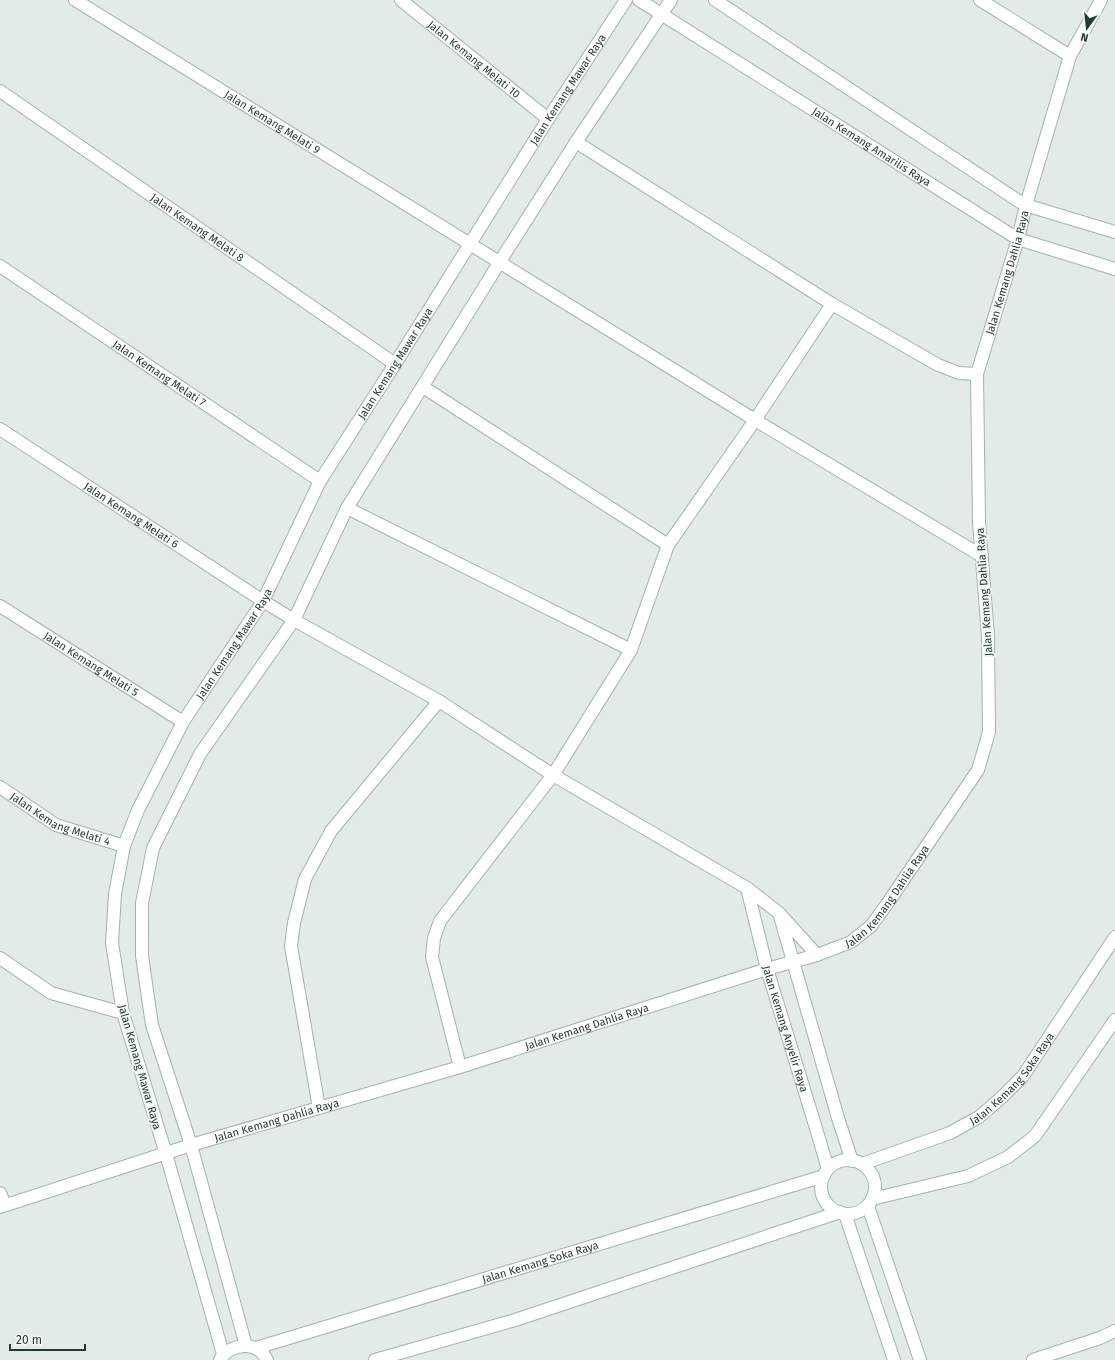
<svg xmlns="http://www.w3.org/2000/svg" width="1115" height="1360" viewBox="0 0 1115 1360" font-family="'Fira Sans',sans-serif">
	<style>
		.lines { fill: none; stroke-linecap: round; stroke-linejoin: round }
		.minor-casing { stroke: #a5b2ac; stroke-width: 14 }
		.tertiary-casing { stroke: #a5b2ac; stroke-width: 14 }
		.minor { stroke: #fff; stroke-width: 12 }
		.tertiary { stroke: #fff; stroke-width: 12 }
		.labels { text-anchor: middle; stroke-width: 4; stroke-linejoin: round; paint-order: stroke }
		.street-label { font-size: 11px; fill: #243a31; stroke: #f2f8f4 }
	</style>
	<rect width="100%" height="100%" fill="#e2ebe6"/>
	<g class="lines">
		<!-- minor casing -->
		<g class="minor-casing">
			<g id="minor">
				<path id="s1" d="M75,0L755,420L982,556"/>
				<path id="s2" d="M401,0L548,119"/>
				<path id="s3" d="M639,0L1018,239L1115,269"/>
				<path d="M715,0L1020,202L1032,207L1115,232"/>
				<path d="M980,0L1070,56"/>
				<path id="s4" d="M0,91L395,364"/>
				<path d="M576,142L832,304L938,365L959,373L977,374"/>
				<path id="s5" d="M0,266L320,481"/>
				<path d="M423,387L668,545"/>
				<path id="s6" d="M0,429L263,601L294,620L439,701L553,775L747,888L779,913L817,955"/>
				<path d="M347,508L631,650"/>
				<path id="s7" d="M0,606L183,722"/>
				<path id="s8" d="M0,787L56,825L124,846"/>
				<path id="s9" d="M747,888L767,969L815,1125L828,1169"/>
				<path d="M780,916L838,1118L852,1161"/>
				<path d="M0,958L51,993L123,1013"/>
				<path d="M460,1067L432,957L434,938L440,921L553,775L631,650L668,545L755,420L832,304"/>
				<path d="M319,1108L291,946L294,923L305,879L331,831L439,701"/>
				<path d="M0,1193L5,1205"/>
				<path d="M868,1206L920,1360"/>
				<path id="s10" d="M0,1207L191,1145L460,1067L767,969L817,955L851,942L871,926L887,904L978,770L989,732L988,636L979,522L977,374L1018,239L1026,205L1070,56L1101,0"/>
				<path d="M845,1214L894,1360"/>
				<path d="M246,1346L191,1145L152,1025L142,956V903L153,848L200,754L294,620L347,508L499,263L576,142L671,0"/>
				<path id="s11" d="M223,1354L166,1154L123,1013L112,943L115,894L124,846L138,810L183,722L263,601L320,481L395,364L548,119L626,0"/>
				<path d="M1033,1360L1100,1338L1115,1331"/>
			</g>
		</g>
		<!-- tertiary casing -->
		<g class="tertiary-casing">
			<g id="tertiary">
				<circle cx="848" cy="1187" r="27"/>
				<path id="s12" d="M862,1164L950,1133L979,1117L1002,1097L1023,1076L1115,937"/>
				<path d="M872,1199L968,1176L1008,1157L1035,1136L1115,1020"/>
				<path id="s13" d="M256,1348L824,1176"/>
				<path d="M220,1360C229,1343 258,1340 267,1360"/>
				<path d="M375,1360L515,1320L840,1212"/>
			</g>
		</g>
		<!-- minor -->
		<use href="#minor" class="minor"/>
		<!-- tertiary -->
		<use href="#tertiary" class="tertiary"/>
	</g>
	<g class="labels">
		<!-- street labels -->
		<g class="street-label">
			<text dy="4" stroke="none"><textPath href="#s2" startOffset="94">Jalan Kemang Melati 10</textPath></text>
			<text dy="4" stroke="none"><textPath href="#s11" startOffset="1403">Jalan Kemang Mawar Raya</textPath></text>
			<text dy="4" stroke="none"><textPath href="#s1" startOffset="232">Jalan Kemang Melati 9</textPath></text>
			<text dy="4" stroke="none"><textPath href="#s3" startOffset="275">Jalan Kemang Amarilis Raya</textPath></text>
			<text dy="4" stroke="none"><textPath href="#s4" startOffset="240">Jalan Kemang Melati 8</textPath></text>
			<text dy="4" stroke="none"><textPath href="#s10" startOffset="1610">Jalan Kemang Dahlia Raya</textPath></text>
			<text dy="4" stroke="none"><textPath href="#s11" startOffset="1079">Jalan Kemang Mawar Raya</textPath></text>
			<text dy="4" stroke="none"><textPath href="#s5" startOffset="192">Jalan Kemang Melati 7</textPath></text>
			<text dy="4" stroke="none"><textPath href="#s6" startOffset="157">Jalan Kemang Melati 6</textPath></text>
			<text transform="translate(984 592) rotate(-94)" y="4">Jalan Kemang Dahlia Raya</text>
			<text dy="4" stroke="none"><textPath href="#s11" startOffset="755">Jalan Kemang Mawar Raya</textPath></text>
			<text dy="4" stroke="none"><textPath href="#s7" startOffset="108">Jalan Kemang Melati 5</textPath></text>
			<text dy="4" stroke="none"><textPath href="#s8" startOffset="69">Jalan Kemang Melati 4</textPath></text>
			<text dy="4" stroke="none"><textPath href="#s10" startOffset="950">Jalan Kemang Dahlia Raya</textPath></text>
			<text dy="4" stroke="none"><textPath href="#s10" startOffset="614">Jalan Kemang Dahlia Raya</textPath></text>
			<text dy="4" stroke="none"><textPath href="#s9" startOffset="146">Jalan Kemang Anyelir Raya</textPath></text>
			<text transform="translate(140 1067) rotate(74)" y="4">Jalan Kemang Mawar Raya</text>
			<text dy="4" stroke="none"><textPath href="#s12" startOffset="177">Jalan Kemang Soka Raya</textPath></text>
			<text dy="4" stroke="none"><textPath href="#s10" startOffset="290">Jalan Kemang Dahlia Raya</textPath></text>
			<text dy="4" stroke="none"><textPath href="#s13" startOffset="297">Jalan Kemang Soka Raya</textPath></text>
		</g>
	</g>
	<!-- north arrow -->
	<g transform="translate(1087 28) rotate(195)" stroke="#f2f8f4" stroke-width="3" paint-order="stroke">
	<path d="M0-3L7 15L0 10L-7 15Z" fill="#243a31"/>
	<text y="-6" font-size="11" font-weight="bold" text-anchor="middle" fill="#243a31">N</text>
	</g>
	<!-- scale -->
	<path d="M10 1344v6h75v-6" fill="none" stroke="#243a31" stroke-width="2"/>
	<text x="16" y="1344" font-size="12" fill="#243a31" stroke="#f2f8f4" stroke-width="3" paint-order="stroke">20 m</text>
</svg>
